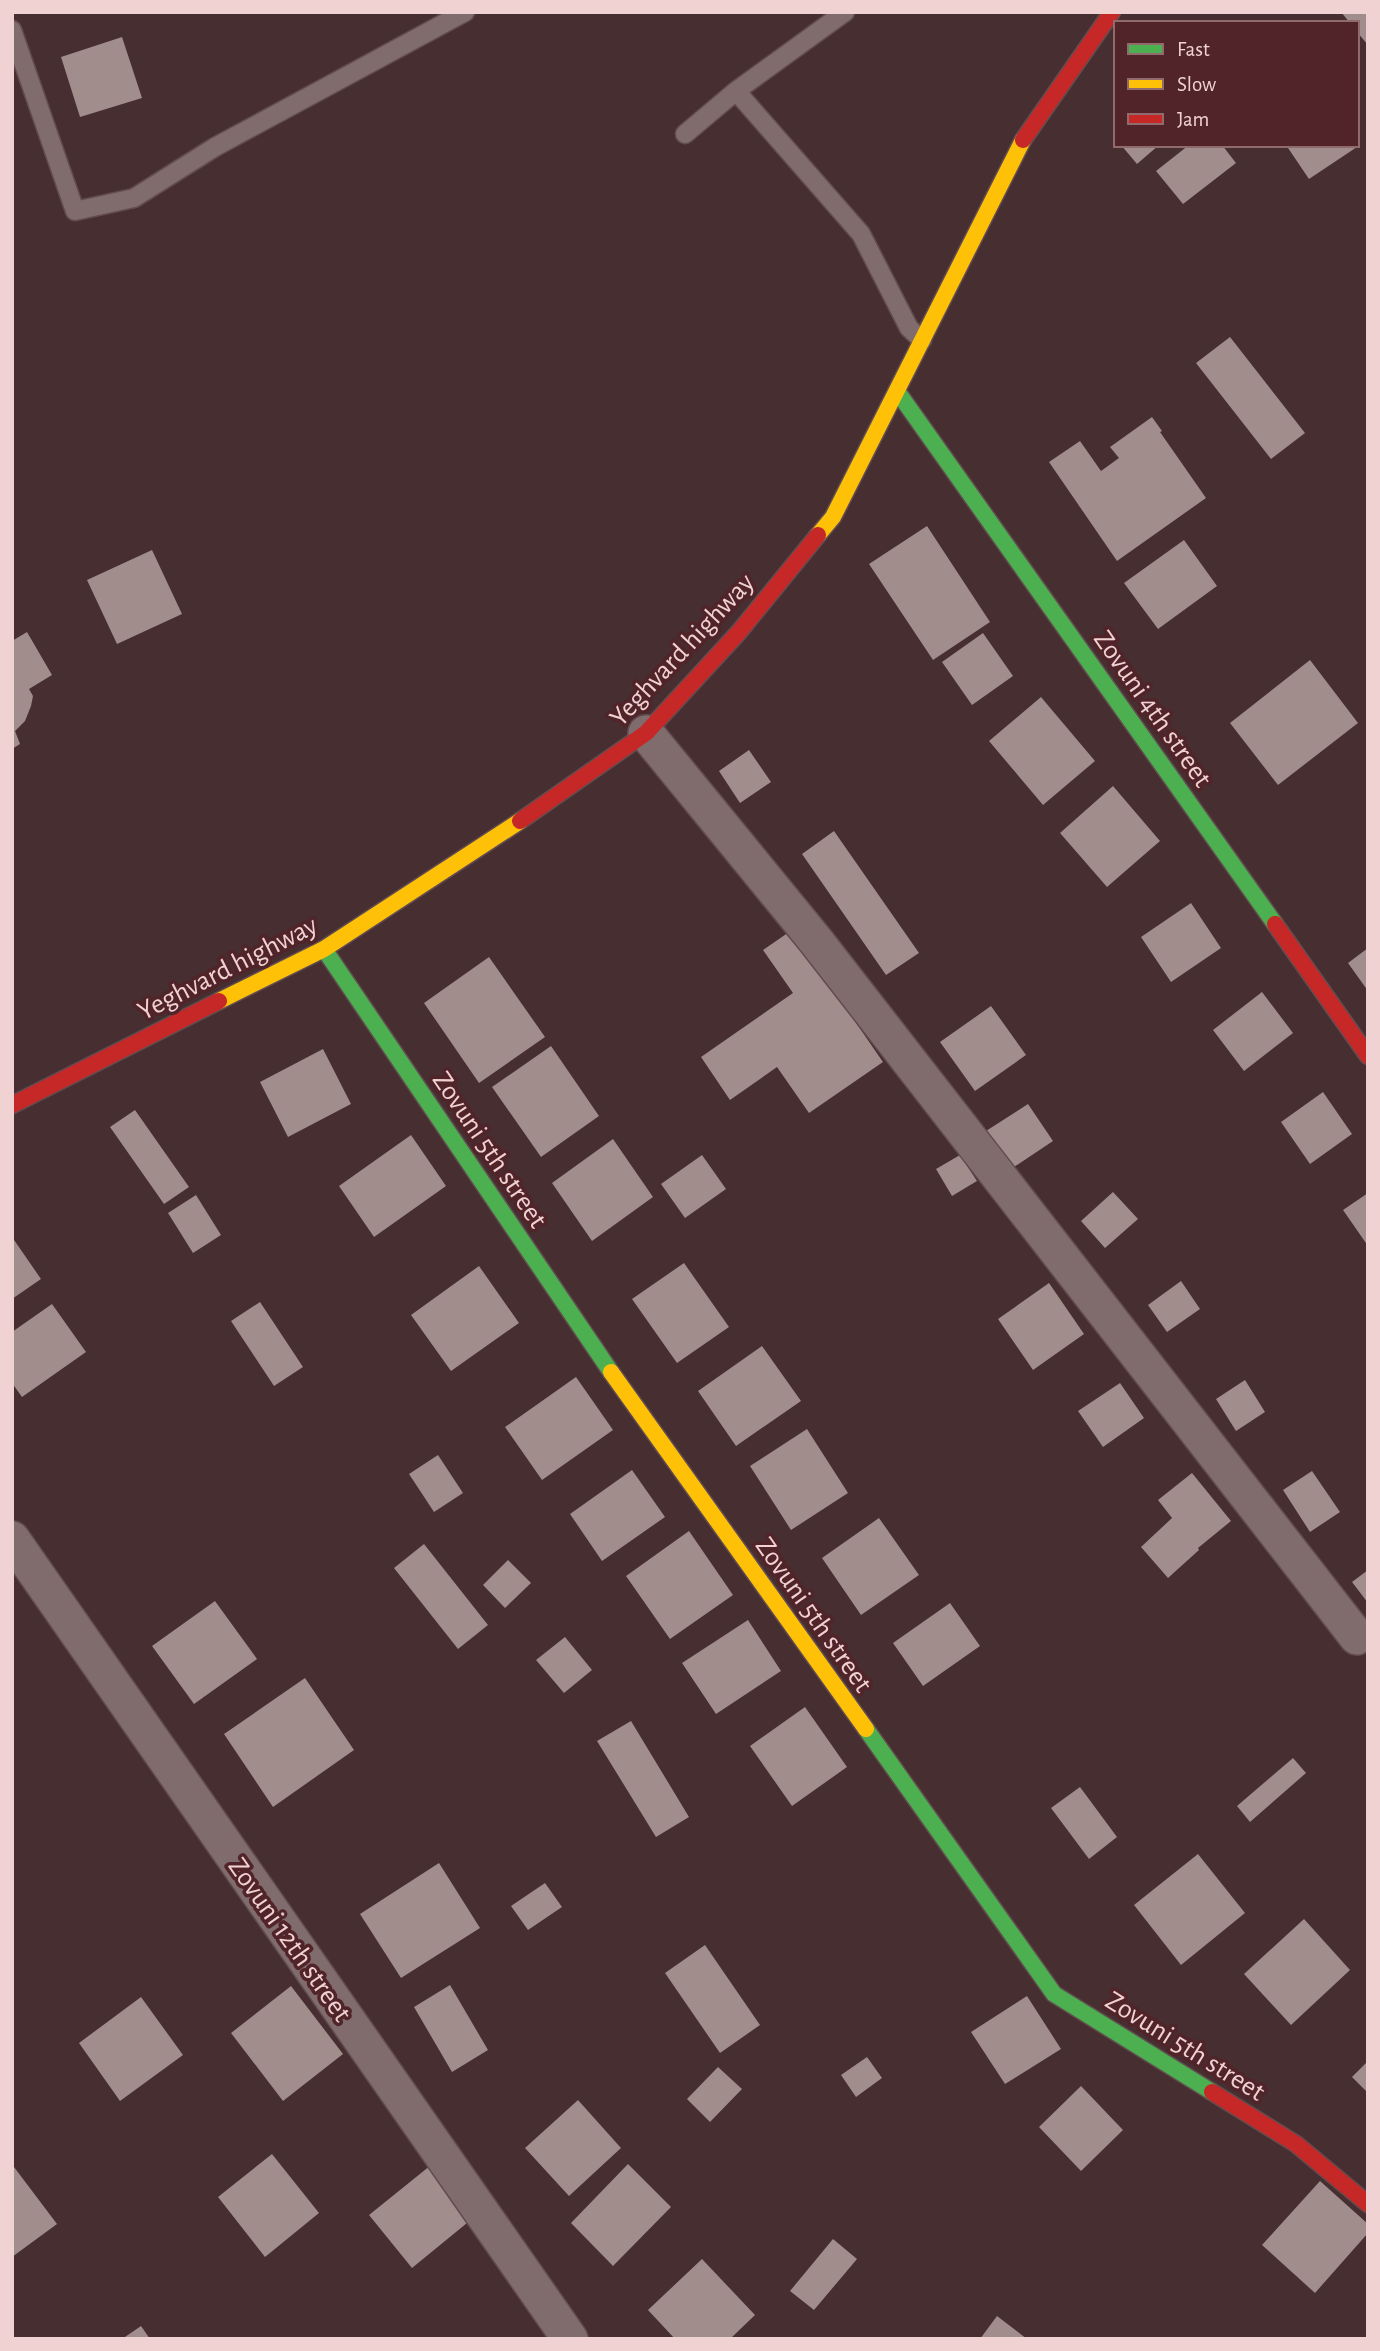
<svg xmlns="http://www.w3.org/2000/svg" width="1380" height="2351" viewBox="0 0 1380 2351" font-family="'Alegreya Sans',sans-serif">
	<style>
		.building { fill: #a08d8c }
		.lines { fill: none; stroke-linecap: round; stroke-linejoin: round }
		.lane-casing { stroke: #624c4f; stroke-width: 21 }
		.street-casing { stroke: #624c4f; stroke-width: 38 }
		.fast-casing { stroke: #624c4f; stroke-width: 19 }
		.slow-casing { stroke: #624c4f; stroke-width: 19 }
		.jam-casing { stroke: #624c4f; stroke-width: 19 }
		.lane { stroke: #806b6d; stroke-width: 18 }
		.street { stroke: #806b6d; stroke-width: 35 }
		.fast { stroke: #4caf50; stroke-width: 16 }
		.slow { stroke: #ffc107; stroke-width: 16 }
		.jam { stroke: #c62828; stroke-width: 16 }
		.labels { text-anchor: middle; stroke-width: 7; stroke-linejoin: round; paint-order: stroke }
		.street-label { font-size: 28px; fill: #f0d2d3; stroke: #512429 }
	</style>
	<rect width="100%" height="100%" fill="#462e31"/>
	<!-- building -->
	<path class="building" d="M1341,12H1368V45L1357,32V23H1350Z
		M122,37L142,98L80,117L61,57Z
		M1121,145H1159L1137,164Z
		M1189,145H1222L1236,163L1183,204L1156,171Z
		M1286,145H1360L1309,179Z
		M1230,337L1305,433L1271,459L1196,363Z
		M1152,417L1162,431L1160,432L1206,498L1117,561L1049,462L1080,441L1101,471L1119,458L1110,447Z
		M927,526L990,622L933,660L869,564Z
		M1184,540L1217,586L1158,629L1124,583Z
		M152,550L182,614L117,644L87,580Z
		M27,632L52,675L29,689L33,696L31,706L25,721L15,731L20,744L12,749V641Z
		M983,633L1013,676L972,705L942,662Z
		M1310,660L1358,723L1278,785L1230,723Z
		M1041,697L1095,761L1043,805L989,741Z
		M749,750L771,782L740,803L719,771Z
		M1113,786L1160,841L1107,887L1060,833Z
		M834,831L919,953L886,975L802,854Z
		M1191,903L1221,948L1171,982L1141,937Z
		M792,930L883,1062L809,1113L777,1067L730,1100L701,1057L793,993L763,950Z
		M1368,948V991L1348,963Z
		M489,957L545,1037L479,1083L424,1003Z
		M1262,992L1293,1033L1244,1071L1213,1030Z
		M991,1006L1026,1055L975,1091L940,1042Z
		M551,1046L599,1116L541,1157L492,1087Z
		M323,1049L351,1104L288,1137L260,1082Z
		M1323,1092L1352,1134L1310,1164L1281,1122Z
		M1028,1104L1053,1141L1011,1169L986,1131Z
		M135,1110L189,1187L164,1204L110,1127Z
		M411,1135L446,1186L374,1237L339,1186Z
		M613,1139L653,1197L592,1241L552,1183Z
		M702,1155L726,1189L685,1218L661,1184Z
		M960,1155L977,1181L952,1196L936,1169Z
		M1113,1192L1138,1219L1105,1248L1081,1221Z
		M1368,1193V1246L1343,1210Z
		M196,1195L221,1235L193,1253L168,1213Z
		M12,1237L41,1279L12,1299Z
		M684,1263L729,1327L677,1363L632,1299Z
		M479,1266L519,1323L451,1371L411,1315Z
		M1181,1281L1200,1309L1167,1332L1148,1305Z
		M1049,1283L1084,1334L1033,1370L998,1319Z
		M260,1302L303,1367L274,1386L231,1321Z
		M52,1304L86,1352L22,1397L12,1383V1332Z
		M762,1346L801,1401L736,1446L698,1391Z
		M576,1377L613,1430L542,1480L505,1427Z
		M1245,1380L1265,1412L1236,1431L1216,1399Z
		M1120,1383L1144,1418L1103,1447L1078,1411Z
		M807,1429L848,1493L791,1530L750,1466Z
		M438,1455L463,1493L434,1512L409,1474Z
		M632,1470L665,1517L602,1561L570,1514Z
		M1312,1471L1340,1512L1310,1532L1283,1490Z
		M1192,1473L1231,1521L1198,1548L1199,1550L1168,1578L1141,1547L1172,1518L1158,1500Z
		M879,1518L919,1575L861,1615L822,1558Z
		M689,1531L733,1595L670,1639L626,1576Z
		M424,1544L488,1625L458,1649L394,1568Z
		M508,1560L531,1583L505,1608L483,1585Z
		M1368,1570V1603L1352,1582Z
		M215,1601L257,1659L194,1704L152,1646Z
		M950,1603L980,1646L923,1686L893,1643Z
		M748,1620L781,1671L716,1714L682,1663Z
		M565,1637L592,1670L564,1693L536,1660Z
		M305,1678L354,1750L273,1807L224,1734Z
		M805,1707L847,1767L792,1806L750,1746Z
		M631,1721L689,1817L656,1837L597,1741Z
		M1293,1758L1306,1773L1250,1822L1237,1806Z
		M1080,1787L1117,1837L1089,1859L1051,1808Z
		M1198,1854L1245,1913L1181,1965L1134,1905Z
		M439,1863L480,1928L401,1978L360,1914Z
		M545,1883L562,1907L528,1930L511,1906Z
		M1304,1919L1350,1970L1291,2025L1244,1974Z
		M705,1945L760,2025L720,2053L665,1973Z
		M450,1985L488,2050L452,2072L414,2007Z
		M291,1986L343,2054L283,2101L231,2033Z
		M1027,1996L1061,2049L1005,2084L971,2032Z
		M141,1997L183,2055L120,2101L79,2043Z
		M867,2057L882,2078L856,2097L841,2075Z
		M1368,2061V2093L1352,2077Z
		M718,2067L742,2089L710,2122L687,2099Z
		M1081,2086L1123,2130L1081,2171L1039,2127Z
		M578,2100L621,2148L569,2196L525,2148Z
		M272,2154L319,2213L265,2257L218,2197Z
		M436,2161L478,2214L412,2268L369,2215Z
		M628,2164L671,2207L613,2266L571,2223Z
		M14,2167L57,2224L12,2257V2168Z
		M1320,2181L1368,2224V2233L1315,2293L1262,2245Z
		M833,2239L857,2259L814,2310L790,2291Z
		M702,2259L755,2315L730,2339H675L648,2310Z
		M997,2316L1027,2339H980Z
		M141,2326L150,2339H122Z"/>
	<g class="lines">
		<!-- lane casing -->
		<g class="lane-casing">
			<path id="lane" d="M12,30L75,211L134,198L215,147L465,12
				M736,91L861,234L909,328L922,340
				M685,134L736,91L845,12"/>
		</g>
		<!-- street casing -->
		<g class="street-casing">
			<path id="street" d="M646,733L816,941L1357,1637
				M12,1539L570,2339"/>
		</g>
		<!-- fast casing -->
		<g class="fast-casing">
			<path id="fast" d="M897,391L1275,924
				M324,949L611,1372
				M866,1729L1054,1994L1212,2092"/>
		</g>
		<!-- slow casing -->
		<g class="slow-casing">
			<path id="slow" d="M818,535L833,517L1023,140
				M219,1001L324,949L520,821
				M611,1372L866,1729"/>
		</g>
		<!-- jam casing -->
		<g class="jam-casing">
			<path id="jam" d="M1023,140L1112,12
				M520,821L646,733L739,632L818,535
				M1275,924L1368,1056
				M12,1105L219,1001
				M1212,2092L1296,2144L1368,2204"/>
		</g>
		<!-- lane -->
		<use href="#lane" class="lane"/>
		<!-- street -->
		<use href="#street" class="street"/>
		<!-- fast -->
		<use href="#fast" class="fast"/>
		<!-- slow -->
		<use href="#slow" class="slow"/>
		<!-- jam -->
		<use href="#jam" class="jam"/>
	</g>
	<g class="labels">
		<!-- street labels -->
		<g class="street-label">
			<text transform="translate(681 649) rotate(-47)" y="10">Yeghvard highway</text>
			<text transform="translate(1154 708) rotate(55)" y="10">Zovuni 4th street</text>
			<text transform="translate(227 967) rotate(-27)" y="10">Yeghvard highway</text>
			<text transform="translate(491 1149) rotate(56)" y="10">Zovuni 5th street</text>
			<text transform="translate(815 1614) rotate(55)" y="10">Zovuni 5th street</text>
			<text transform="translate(291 1939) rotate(55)" y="10">Zovuni 12th street</text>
			<text transform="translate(1186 2045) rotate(32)" y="10">Zovuni 5th street</text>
		</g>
	</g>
	<!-- border -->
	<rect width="1380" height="2351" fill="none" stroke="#f0d2d3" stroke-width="28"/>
	<!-- legend -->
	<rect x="1114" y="21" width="245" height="126" fill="#512429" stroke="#916a6d" stroke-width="2"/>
	<rect x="1128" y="44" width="35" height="10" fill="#4caf50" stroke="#916a6d" stroke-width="2"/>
	<text x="1177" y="56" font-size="21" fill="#f0d2d3">Fast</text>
	<rect x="1128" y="79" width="35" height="10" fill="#ffc107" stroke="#916a6d" stroke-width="2"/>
	<text x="1177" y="91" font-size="21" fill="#f0d2d3">Slow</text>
	<rect x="1128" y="114" width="35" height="10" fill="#c62828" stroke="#916a6d" stroke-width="2"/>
	<text x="1177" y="126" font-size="21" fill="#f0d2d3">Jam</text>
</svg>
